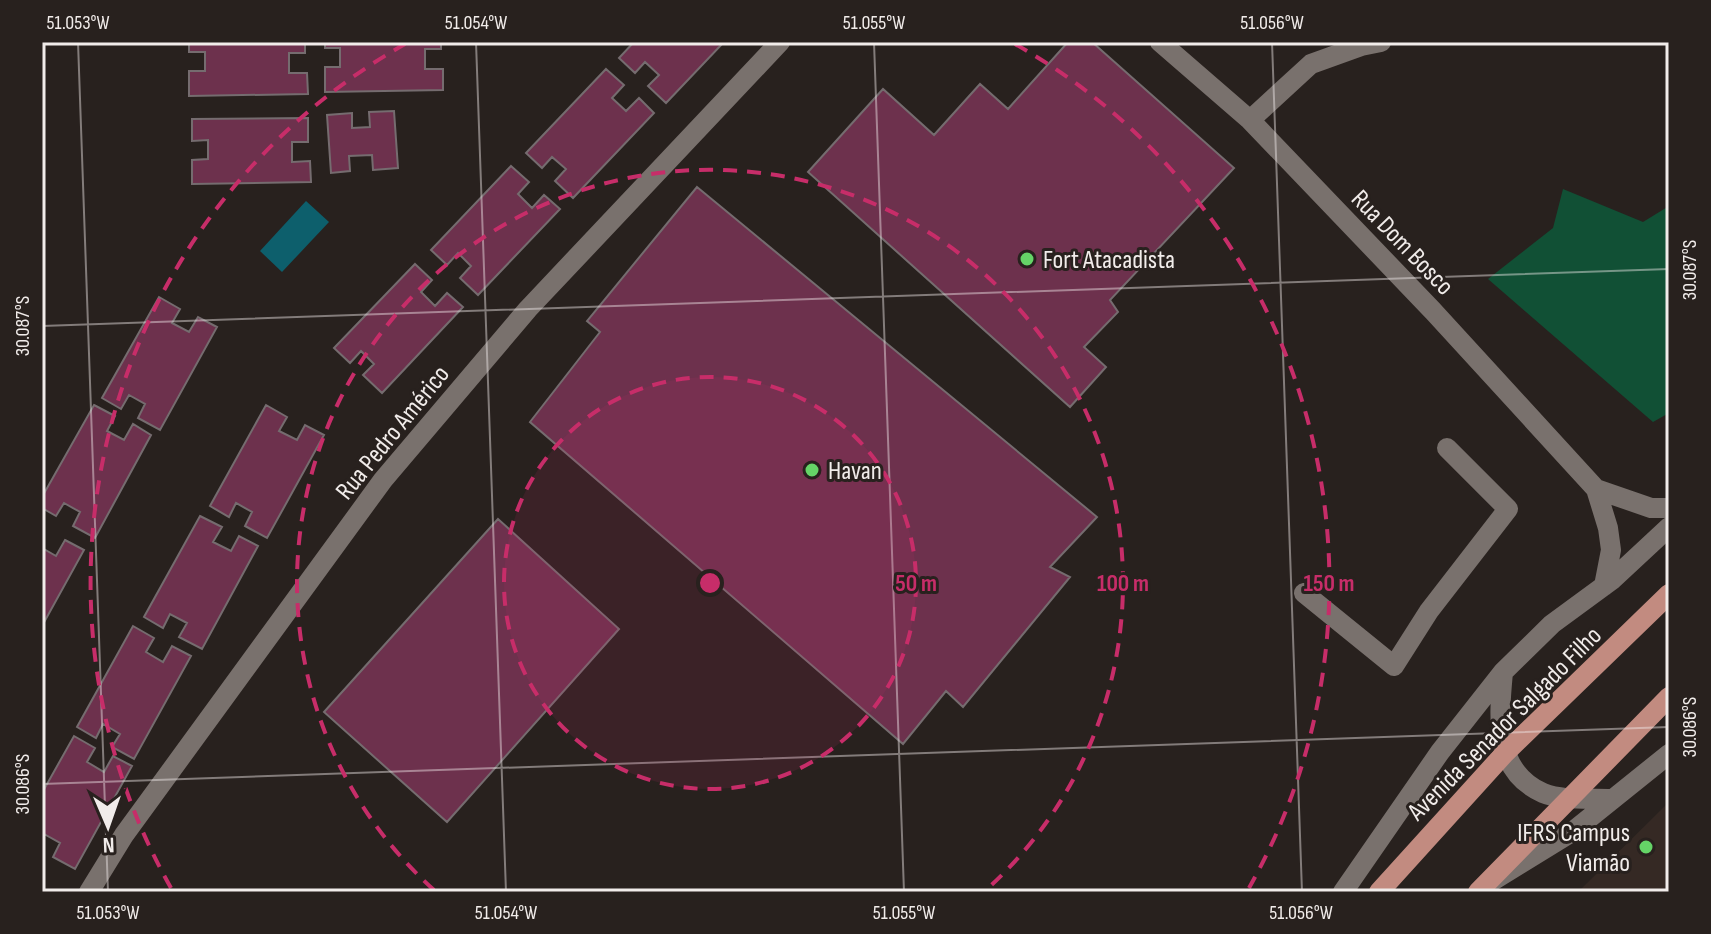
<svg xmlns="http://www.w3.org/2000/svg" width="1711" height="934" viewBox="0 0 1711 934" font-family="'Sofia Sans Condensed',sans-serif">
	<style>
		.built { fill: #352924 }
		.green { fill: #115035 }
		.water { fill: #0d5f6c }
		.building { fill: #6d314d; stroke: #756c6f; stroke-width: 2 }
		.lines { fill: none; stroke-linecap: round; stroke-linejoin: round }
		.minor { stroke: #79716d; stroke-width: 20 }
		.major { stroke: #c28b80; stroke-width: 20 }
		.ticks { fill: none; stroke: #f1ecea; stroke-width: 2; stroke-opacity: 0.45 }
		.ring { fill: none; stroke: #c72d69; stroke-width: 4; stroke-dasharray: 14 10 }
		.poi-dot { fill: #65d467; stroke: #28211e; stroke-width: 3 }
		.labels { text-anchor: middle; stroke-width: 6; stroke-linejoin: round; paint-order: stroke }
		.street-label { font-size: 26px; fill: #f1ecea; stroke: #28211e }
		.poi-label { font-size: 26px; fill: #f1ecea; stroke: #28211e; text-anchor: start }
		.centre { fill: #c72d69; stroke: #28211e; stroke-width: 4 }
		.ring-label { font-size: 24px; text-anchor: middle; font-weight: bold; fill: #c72d69; stroke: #28211e; stroke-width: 6; stroke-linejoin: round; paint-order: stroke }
		.neatline { fill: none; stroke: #f1ecea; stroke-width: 3 }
		.ticks-label { font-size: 20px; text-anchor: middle; fill: #f1ecea }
	</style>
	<rect width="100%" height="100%" fill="#28211e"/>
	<!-- built -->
	<path class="built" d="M1669,802V892H1578Z"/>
	<!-- green -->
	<path class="green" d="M1563,189L1643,222L1669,206V413L1653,422L1488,279L1553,228Z"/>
	<!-- water -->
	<path class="water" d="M306,201L329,222L282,272L260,251Z"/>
	<!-- building -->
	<path class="building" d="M189,42H305V53H289V73H307L308,94L189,96V71H205V52H189Z
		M325,42H441V49H425V69H443V90L325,92V67H340V48H325Z
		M634,42H724L666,103L648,86L659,75L645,62L635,73L619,58Z
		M1068,42H1092L1234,168L1110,300L1118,312L1084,347L1106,367L1070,407L808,172L883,89L934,135L980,84L1008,109Z
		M606,69L624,85L612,98L626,111L639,98L654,113L573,198L555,181L566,169L552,157L542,168L526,153Z
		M394,111L398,168L373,170L372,155L349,156L350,171L331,173L327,115L352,113V128L370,127L369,112Z
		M308,118V142H292V162L310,161L311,182L192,184V160L208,159V140L192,141V119Z
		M511,166L529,182L518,194L532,208L544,195L560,209L478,295L460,278L471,266L458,253L447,265L431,250Z
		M697,187L1097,517L1050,567L1070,577L963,707L946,691L903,744L530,422L600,332L587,321Z
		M415,264L432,280L421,292L435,306L447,293L463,307L382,393L363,375L374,364L361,351L350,363L334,348Z
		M159,297L180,309L172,323L189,332L198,317L217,327L160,430L138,418L145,404L129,395L121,409L102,398Z
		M94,405L115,416L107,431L124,440L133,424L151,435L95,538L73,526L80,512L64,503L56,516L42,508V497Z
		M266,405L287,417L279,431L297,440L305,425L324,435L267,538L245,526L252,512L236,503L229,517L210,506Z
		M200,516L222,527L213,542L231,551L239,536L258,546L202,649L179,637L187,623L170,614L163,628L144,617Z
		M498,519L619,629L447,822L324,712Z
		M65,540L84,550L42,626V548L56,556Z
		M133,626L154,638L146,652L163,662L172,646L191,656L134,759L112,747L120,734L103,724L96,738L77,727Z
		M74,736L95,748L87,762L104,772L113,756L132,766L75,869L53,857L60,843L44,834L42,837V793Z"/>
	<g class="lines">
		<!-- minor -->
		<path class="minor" d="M1160,42L1250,120L1433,311L1596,489L1608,528L1611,550L1604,586
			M1250,120L1311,64L1361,46L1381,42
			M1596,489L1651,508H1669
			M1304,593L1394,666L1429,611L1508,509L1447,448
			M1503,672C1499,716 1493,771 1543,793C1562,801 1590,798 1611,799
			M1494,880L1572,832L1669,754
			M89,892L124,835L383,480L528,309L780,42
			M1343,892L1440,752L1503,672L1552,624L1612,580L1669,527"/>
		<!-- major -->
		<path class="major" d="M1379,892L1505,753L1669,594
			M1478,892L1669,697"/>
	</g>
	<!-- ticks -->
	<path class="ticks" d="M78,42L108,892M476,42L506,892M874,42L904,892M1272,42L1302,892M42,326L1669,269M42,784L1669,727"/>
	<!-- distance rings -->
	<circle cx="710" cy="583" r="206" fill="#c72d69" fill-opacity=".12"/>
	<g class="ring">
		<circle cx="710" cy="583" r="206"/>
		<path d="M434 890A413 413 0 1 1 986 890"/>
		<path d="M171 888A619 619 0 0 1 405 44M1015 44A619 619 0 0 1 1249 888"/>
	</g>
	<!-- markers -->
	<g class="poi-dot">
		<circle cx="1027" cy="259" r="8"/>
		<circle cx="812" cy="470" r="8"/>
		<circle cx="1646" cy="847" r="8"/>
	</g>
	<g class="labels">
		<!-- street labels -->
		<g class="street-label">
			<text transform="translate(1403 242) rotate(46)" y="9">Rua Dom Bosco</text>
			<text transform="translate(392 432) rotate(-51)" y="9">Rua Pedro Américo</text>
			<text transform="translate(1504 723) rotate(-45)" y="9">Avenida Senador Salgado Filho</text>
		</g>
		<!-- poi labels -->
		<g class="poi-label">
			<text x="1043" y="268">Fort Atacadista</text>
			<text x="828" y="479">Havan</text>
			<text x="1630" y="841" text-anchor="end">IFRS Campus<tspan x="1630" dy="30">Viamão</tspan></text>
		</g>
	</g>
	<circle cx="710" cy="583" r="12" class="centre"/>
	<g class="ring-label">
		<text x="916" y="591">50 m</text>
		<text x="1123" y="591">100 m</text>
		<text x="1329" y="591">150 m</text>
	</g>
	<!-- border -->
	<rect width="1711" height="934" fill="none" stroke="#28211e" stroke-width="88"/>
	<!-- north arrow -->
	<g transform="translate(108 826) rotate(178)" stroke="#28211e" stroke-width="6" paint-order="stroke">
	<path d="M0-6L14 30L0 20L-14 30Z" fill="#f1ecea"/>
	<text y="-12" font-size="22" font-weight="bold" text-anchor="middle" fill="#f1ecea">N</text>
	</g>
	<rect x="44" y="44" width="1623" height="846" class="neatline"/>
	<g class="ticks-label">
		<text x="78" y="29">51.053°W</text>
		<text x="476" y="29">51.054°W</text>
		<text x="874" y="29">51.055°W</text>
		<text x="1272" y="29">51.056°W</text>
		<text transform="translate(1689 270) rotate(-90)" y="7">30.087°S</text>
		<text transform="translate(22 326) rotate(-90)" y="7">30.087°S</text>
		<text transform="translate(1689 727) rotate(-90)" y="7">30.086°S</text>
		<text transform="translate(22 784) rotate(-90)" y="7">30.086°S</text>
		<text x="108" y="919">51.053°W</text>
		<text x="506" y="919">51.054°W</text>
		<text x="904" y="919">51.055°W</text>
		<text x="1301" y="919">51.056°W</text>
	</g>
</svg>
